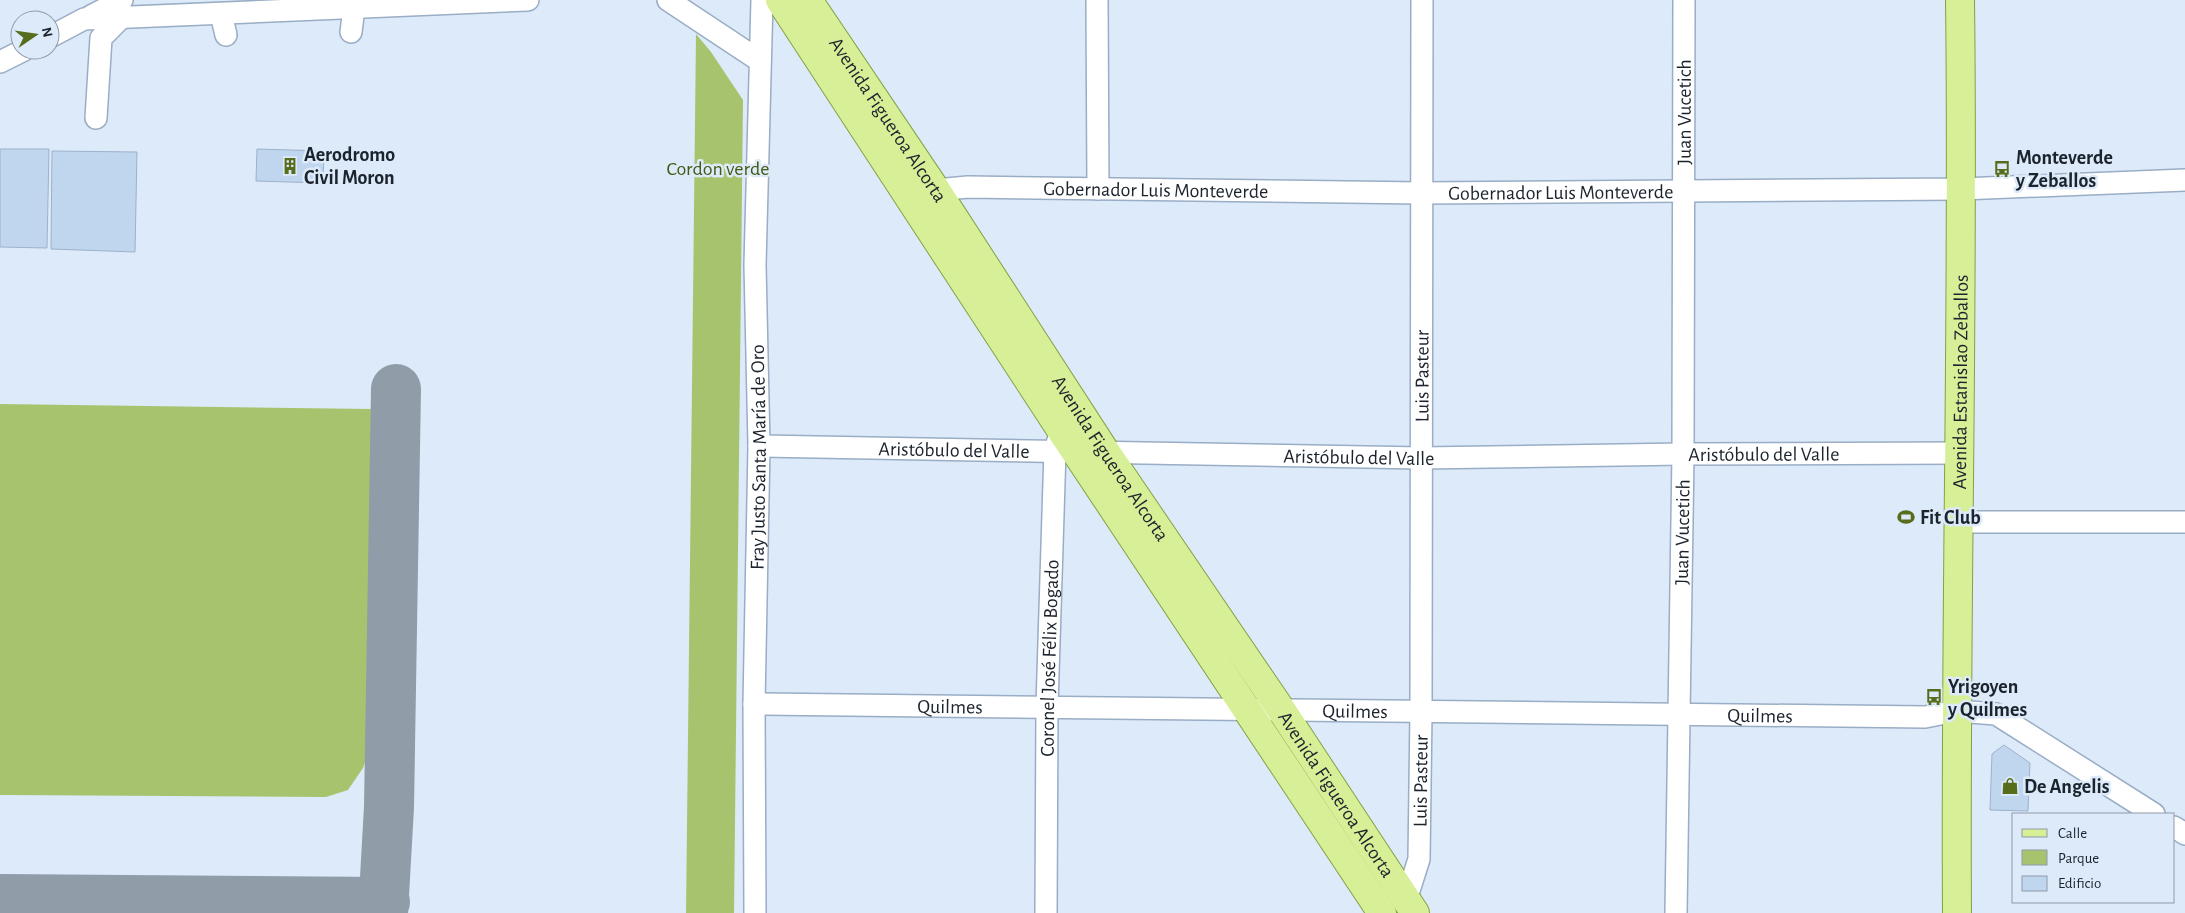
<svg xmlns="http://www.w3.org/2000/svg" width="2185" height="913" viewBox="0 0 2185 913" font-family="'Alegreya Sans',sans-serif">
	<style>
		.green { fill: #a8c36d }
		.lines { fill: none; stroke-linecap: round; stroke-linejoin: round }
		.taxiway { stroke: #909ca8; stroke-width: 50 }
		.building { fill: #c0d5ee; stroke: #9db1ca }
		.minor-casing { stroke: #99adc5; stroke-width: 24 }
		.major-casing { stroke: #84a145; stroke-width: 30 }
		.minor { stroke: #fff; stroke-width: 21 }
		.major { stroke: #d7ef97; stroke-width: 28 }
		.labels { text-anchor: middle; stroke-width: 5; stroke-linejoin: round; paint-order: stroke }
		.street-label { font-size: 20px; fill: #1b232c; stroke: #ddeafa }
		.poi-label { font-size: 20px; font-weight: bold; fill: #1b232c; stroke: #ddeafa; text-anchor: start }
		.park-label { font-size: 20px; fill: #465813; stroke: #ddeafa }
	</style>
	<rect width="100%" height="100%" fill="#ddeafa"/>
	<!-- green -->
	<path class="green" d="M696,34L711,52L743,100L734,913H686Z
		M0,404L371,409L373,738L363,768L348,790L326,797L0,795Z"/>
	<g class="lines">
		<!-- taxiway -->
		<path class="taxiway" d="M0,899L385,902
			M383,913L389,807L396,389"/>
	</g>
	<!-- building -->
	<path class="building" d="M0,149H49L47,248L0,247Z
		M257,149L324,151L323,183L256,181Z
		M52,151L137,152L135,252L51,249Z
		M2004,745L2030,763L2028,811L1990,810L1992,754Z"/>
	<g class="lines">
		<!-- minor casing -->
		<g class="minor-casing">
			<g id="minor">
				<path d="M668,0L760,61"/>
				<path d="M1097,0L1098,189"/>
				<path d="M221,14L226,35"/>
				<path d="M91,16L122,0"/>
				<path d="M351,32L354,8"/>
				<path d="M50,37L84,19L528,0"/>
				<path d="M0,62L24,50"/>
				<path d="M96,118L101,38L121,18"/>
				<path id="s1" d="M936,190L968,187L1421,193L1962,189L2185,180"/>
				<path id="s2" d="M759,446L1421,458L1683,454L1960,453"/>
				<path d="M1958,522H2185"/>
				<path id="s3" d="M754,704L1925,717L1956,711L1996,714L2154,814"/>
				<path d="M2174,827L2185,834"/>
				<path id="s4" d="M1406,900L1419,859L1421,712L1422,0"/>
				<path id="s5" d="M755,913L754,704L759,446L755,265L762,0"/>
				<path id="s6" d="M1046,913L1047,706L1055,450L1059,437"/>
				<path id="s7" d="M1676,913L1683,454L1684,0"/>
			</g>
		</g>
		<!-- major casing -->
		<g class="major-casing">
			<g id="major">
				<path d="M780,0L1061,430L1382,913"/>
				<path id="s8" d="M808,0L936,190L1105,451L1282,711L1415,913"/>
				<path id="s9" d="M1957,913C1955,609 1964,304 1960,0"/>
			</g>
		</g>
		<!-- minor -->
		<use href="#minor" class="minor"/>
		<!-- major -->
		<use href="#major" class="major"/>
	</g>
	<!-- icons -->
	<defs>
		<g id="building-bare" transform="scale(1.35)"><path d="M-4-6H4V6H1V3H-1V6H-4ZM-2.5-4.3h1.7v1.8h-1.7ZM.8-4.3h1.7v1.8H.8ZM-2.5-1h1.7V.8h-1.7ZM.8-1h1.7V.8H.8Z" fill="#586d1c" stroke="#ddeafa" stroke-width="2.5" paint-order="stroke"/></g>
		<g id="bus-bare" transform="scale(1.35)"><path d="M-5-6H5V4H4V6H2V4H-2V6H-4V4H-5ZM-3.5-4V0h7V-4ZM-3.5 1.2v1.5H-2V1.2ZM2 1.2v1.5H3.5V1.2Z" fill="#586d1c" stroke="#ddeafa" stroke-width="2.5" paint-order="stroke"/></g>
		<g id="stadium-bare" transform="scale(1.35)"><path d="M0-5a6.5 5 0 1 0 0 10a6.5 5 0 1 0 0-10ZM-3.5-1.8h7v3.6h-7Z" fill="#586d1c" stroke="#ddeafa" stroke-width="2.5" paint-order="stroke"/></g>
		<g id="shop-bare" transform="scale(1.35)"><path d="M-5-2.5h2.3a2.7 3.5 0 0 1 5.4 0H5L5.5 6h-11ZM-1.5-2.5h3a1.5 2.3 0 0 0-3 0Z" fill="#586d1c" stroke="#ddeafa" stroke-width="2.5" paint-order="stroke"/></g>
	</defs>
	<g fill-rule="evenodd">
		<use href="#building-bare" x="290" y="166"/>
		<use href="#bus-bare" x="2002" y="169"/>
		<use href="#stadium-bare" x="1906" y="517"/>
		<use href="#bus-bare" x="1934" y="697"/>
		<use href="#shop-bare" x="2010" y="786"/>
	</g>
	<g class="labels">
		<!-- street labels -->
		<g class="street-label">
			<text dy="7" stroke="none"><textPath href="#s7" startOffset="801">Juan Vucetich</textPath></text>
			<text dy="7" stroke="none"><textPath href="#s8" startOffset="144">Avenida Figueroa Alcorta</textPath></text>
			<text dy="7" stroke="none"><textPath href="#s1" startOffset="220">Gobernador Luis Monteverde</textPath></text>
			<text dy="7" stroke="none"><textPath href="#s1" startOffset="625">Gobernador Luis Monteverde</textPath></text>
			<text dy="7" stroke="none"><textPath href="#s4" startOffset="526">Luis Pasteur</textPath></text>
			<text dy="7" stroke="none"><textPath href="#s9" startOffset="531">Avenida Estanislao Zeballos</textPath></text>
			<text dy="7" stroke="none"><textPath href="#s2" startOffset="195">Aristóbulo del Valle</textPath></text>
			<text dy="7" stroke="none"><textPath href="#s2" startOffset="1005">Aristóbulo del Valle</textPath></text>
			<text dy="7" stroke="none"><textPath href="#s5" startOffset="456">Fray Justo Santa María de Oro</textPath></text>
			<text dy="7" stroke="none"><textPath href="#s2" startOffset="600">Aristóbulo del Valle</textPath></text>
			<text dy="7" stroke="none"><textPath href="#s8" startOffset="549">Avenida Figueroa Alcorta</textPath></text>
			<text dy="7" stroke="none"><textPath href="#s7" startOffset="381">Juan Vucetich</textPath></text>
			<text dy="7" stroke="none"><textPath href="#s6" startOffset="255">Coronel José Félix Bogado</textPath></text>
			<text dy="7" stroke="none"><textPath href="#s3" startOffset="196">Quilmes</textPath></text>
			<text dy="7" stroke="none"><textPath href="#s3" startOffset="601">Quilmes</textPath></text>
			<text dy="7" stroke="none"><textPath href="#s3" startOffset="1006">Quilmes</textPath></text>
			<text dy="7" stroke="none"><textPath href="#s4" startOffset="121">Luis Pasteur</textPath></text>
			<text dy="7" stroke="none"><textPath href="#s8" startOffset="954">Avenida Figueroa Alcorta</textPath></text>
		</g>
		<!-- poi labels -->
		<g class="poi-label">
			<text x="304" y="161">Aerodromo<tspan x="304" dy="23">Civil Moron</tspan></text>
			<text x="2016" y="164">Monteverde<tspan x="2016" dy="23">y Zeballos</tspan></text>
			<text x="1920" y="524">Fit Club</text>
			<text x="1948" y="693">Yrigoyen<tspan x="1948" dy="23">y Quilmes</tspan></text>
			<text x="2024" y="793">De Angelis</text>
		</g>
		<!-- park labels -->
		<g class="park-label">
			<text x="718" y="175">Cordon verde</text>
		</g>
	</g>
	<!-- legend -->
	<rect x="2012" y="813" width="162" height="90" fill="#ddeafa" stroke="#8f9aa8"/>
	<rect x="2022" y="829" width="25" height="8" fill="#d7ef97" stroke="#8f9aa8"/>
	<text x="2058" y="838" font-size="15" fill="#1b232c">Calle</text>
	<rect x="2022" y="850" width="25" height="15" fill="#a8c36d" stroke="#8f9aa8"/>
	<text x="2058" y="863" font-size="15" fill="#1b232c">Parque</text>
	<rect x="2022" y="876" width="25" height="15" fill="#c0d5ee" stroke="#8f9aa8"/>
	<text x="2058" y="888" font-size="15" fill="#1b232c">Edificio</text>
	<!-- north arrow -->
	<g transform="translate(35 35) rotate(77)"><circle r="24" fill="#ddeafa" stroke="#8f9aa8"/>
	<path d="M0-4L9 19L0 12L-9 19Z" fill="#586d1c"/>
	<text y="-8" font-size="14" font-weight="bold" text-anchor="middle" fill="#1b232c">N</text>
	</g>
</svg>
